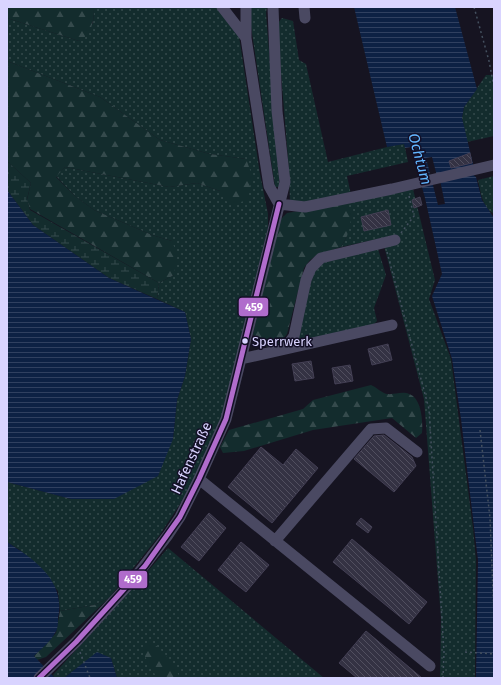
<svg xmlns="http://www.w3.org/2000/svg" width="501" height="685" viewBox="0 0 501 685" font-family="'Fira Sans',sans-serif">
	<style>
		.grass { fill: url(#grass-dots) }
		.forest { fill: url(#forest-firs) }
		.wetland { fill: url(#wetland-marsh) }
		.water { fill: url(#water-rules) }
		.building { fill: url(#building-back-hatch); stroke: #433f54 }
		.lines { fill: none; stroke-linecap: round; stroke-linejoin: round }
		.path { stroke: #44505f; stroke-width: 1.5; stroke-dasharray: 2 3; stroke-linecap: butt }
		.minor { stroke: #4a4962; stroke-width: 11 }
		.bus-1-casing { stroke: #130f26; stroke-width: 8 }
		.bus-1 { stroke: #b06ccc; stroke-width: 5 }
		.bus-dot { fill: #d9d4ff; stroke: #130f26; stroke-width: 1.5 }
		.labels { text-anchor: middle; stroke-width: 3; stroke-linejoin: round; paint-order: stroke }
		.bus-label { font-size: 13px; fill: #d9d4ff; stroke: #130f26; text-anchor: start }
		.street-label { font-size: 14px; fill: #d9d4ff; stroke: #130f26 }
		.water-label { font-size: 15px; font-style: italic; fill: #62b6ff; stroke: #130f26 }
		.line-badge { stroke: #130f26; stroke-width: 1.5 }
		.badge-label { font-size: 11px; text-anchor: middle; font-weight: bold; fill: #fff }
	</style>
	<defs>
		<pattern id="grass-dots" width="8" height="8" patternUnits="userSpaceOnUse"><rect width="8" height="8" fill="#132c2d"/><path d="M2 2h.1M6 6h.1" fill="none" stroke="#354a4c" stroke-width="1.8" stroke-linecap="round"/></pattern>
		<pattern id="forest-firs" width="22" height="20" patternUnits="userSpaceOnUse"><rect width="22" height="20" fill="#132c2d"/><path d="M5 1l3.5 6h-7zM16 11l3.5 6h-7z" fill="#354a4c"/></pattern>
		<pattern id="wetland-marsh" width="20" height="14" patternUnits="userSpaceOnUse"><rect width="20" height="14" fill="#132c2d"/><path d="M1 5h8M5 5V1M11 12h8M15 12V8" fill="none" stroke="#354a4c"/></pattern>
		<pattern id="water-rules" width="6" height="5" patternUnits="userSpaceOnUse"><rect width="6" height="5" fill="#0d2144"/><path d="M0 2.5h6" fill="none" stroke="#304060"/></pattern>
		<pattern id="building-back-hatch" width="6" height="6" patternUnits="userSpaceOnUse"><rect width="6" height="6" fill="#343243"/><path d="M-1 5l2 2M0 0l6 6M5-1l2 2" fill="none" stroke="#514f5f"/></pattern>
	</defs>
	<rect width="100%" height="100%" fill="#161421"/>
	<!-- grass -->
	<path class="grass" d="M94,7H216L239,36L260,174L268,214V228L222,418L188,492L159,536L109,598L94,605L60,611L58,591L20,550L7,542V482L71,499H114L173,439L177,400L185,376L191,339L185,312L157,299L159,283L174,275L172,241L152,235L94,210L75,196L56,176L65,167L169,187L197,183L220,191L246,159L210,154L160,140L100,97L7,61V18L79,41L93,23Z
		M250,7H267L266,13L279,177V187H275L249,13Z
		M282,18L293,21L299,60L306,64L328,162L387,147L404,143L408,162L347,176L351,195L305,204L290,203L289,171L277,24Z
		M486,75H494V136L467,142L462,118L464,107Z
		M494,176V214C482,207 481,193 478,180Z
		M413,189L435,280L429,299L451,359L473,528L476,560L475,678H440L441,619L424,399L382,238L341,247L347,236L345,203Z
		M378,249L386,275L374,308L377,321L373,325L305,342L298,340V333L315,266L324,259Z
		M168,548L324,678H117L111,658L97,653L64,678H55L53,675L141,579Z"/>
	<!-- forest -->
	<path class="forest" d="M7,7H94C94,21 92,34 79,41L7,18Z
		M7,61L100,97L160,140L210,154L246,159L252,175L248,200L229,205L220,191L197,183L169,187L65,167L56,177L75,196L94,210L152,235L172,241L177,255L174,275L159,283L30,209L27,200L31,183L7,161Z
		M345,203L351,212V220L347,236L341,247L317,255L310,260L304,268L287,334L279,344L272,347L264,346L256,341L253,334L279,221L287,213Z
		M371,385C376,387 382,393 387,394C394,395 402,391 409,394C422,398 423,423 422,433L416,438L392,418L313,430L244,451L223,453L220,447L229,430L303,409L313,400Z
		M109,598L46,657L37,660L34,656L56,633L60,611L94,605Z
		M148,642H151C163,650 174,664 180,678H157L142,651L145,644Z"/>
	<!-- wetland -->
	<path class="wetland" d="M7,161L31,183L27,199L30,210L159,283L157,299L109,278L33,225L7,190Z"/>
	<!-- water -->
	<path class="water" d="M354,7H455L477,89L464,107L462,118L474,168L437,176L432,157L426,158L438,205L445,204L440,180L471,173L476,177L482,200L494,218V678H476L478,560L461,419L452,359L432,296L442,274L425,198L411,147L405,148L404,144L387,147Z
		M7,190L33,225L109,278L185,312L191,339L185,376L177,400L173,439L158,476L114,499H71L7,482Z
		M7,542C35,560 66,581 58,618C58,623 58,629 55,633C51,641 40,650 34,656L55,678H7Z
		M97,652L111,658L117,678H64Z"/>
	<!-- building -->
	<path class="building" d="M470,153L472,163L451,168L449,161Z
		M420,197L422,205L414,208L412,200Z
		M388,210L391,225L364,231L361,217Z
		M388,344L392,360L372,365L368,349Z
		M311,361L314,378L295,381L292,364Z
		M350,365L353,381L335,384L332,368Z
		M384,435L412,457L416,466L394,492L354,459L374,436Z
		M261,447L283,465L296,449L318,468L272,523L228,487Z
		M209,513L226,528L199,561L181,547Z
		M361,518L372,527L368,533L356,524Z
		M352,539L427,602L409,624L333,562Z
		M241,542L269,565L246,592L218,570Z
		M366,631L422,678H357L339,663Z"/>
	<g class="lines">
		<!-- path -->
		<path class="path" d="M474,7L489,61L494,87
			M401,233L414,216L409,196
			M387,252L429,409L444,652L443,678
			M480,430L490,518L494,615
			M80,652L90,678
			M465,652L494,654"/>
		<!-- minor -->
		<path class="minor" d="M222,7L246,38
			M246,7V38L269,186L279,204
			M304,7L305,18
			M279,204L305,207L392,189L494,165
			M285,349L294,336L306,280L311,268L321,258L395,240
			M241,359L392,325
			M199,479L430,666
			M275,541L371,429L386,428L417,452
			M39,678L76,642L133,580L168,535L180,517L199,479L226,419L285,182L277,111L273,7"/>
		<!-- bus-1 casing -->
		<g class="bus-1-casing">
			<path id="bus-1" d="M39,678L76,642L145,566L180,517L199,479L226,419L279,204"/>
		</g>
		<!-- bus-1 -->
		<use href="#bus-1" class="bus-1"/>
	</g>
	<!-- markers -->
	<circle class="bus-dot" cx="245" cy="341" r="3.5"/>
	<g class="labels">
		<!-- bus labels -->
		<g class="bus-label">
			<text x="252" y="346">Sperrwerk</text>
		</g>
		<!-- street labels -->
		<g class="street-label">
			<text transform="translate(191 458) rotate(-65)" y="5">Hafenstraße</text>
		</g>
		<!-- water labels -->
		<g class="water-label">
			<text transform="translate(420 159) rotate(75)" y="5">Ochtum</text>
		</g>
	</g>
	<g class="line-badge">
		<rect x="238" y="297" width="31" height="20" rx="4" fill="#b06ccc"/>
		<rect x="118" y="570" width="30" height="19" rx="4" fill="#b06ccc"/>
	</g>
	<g class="badge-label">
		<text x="254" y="311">459</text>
		<text x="133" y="583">459</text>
	</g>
	<!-- border -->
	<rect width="501" height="685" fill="none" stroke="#d9d4ff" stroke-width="16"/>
</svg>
